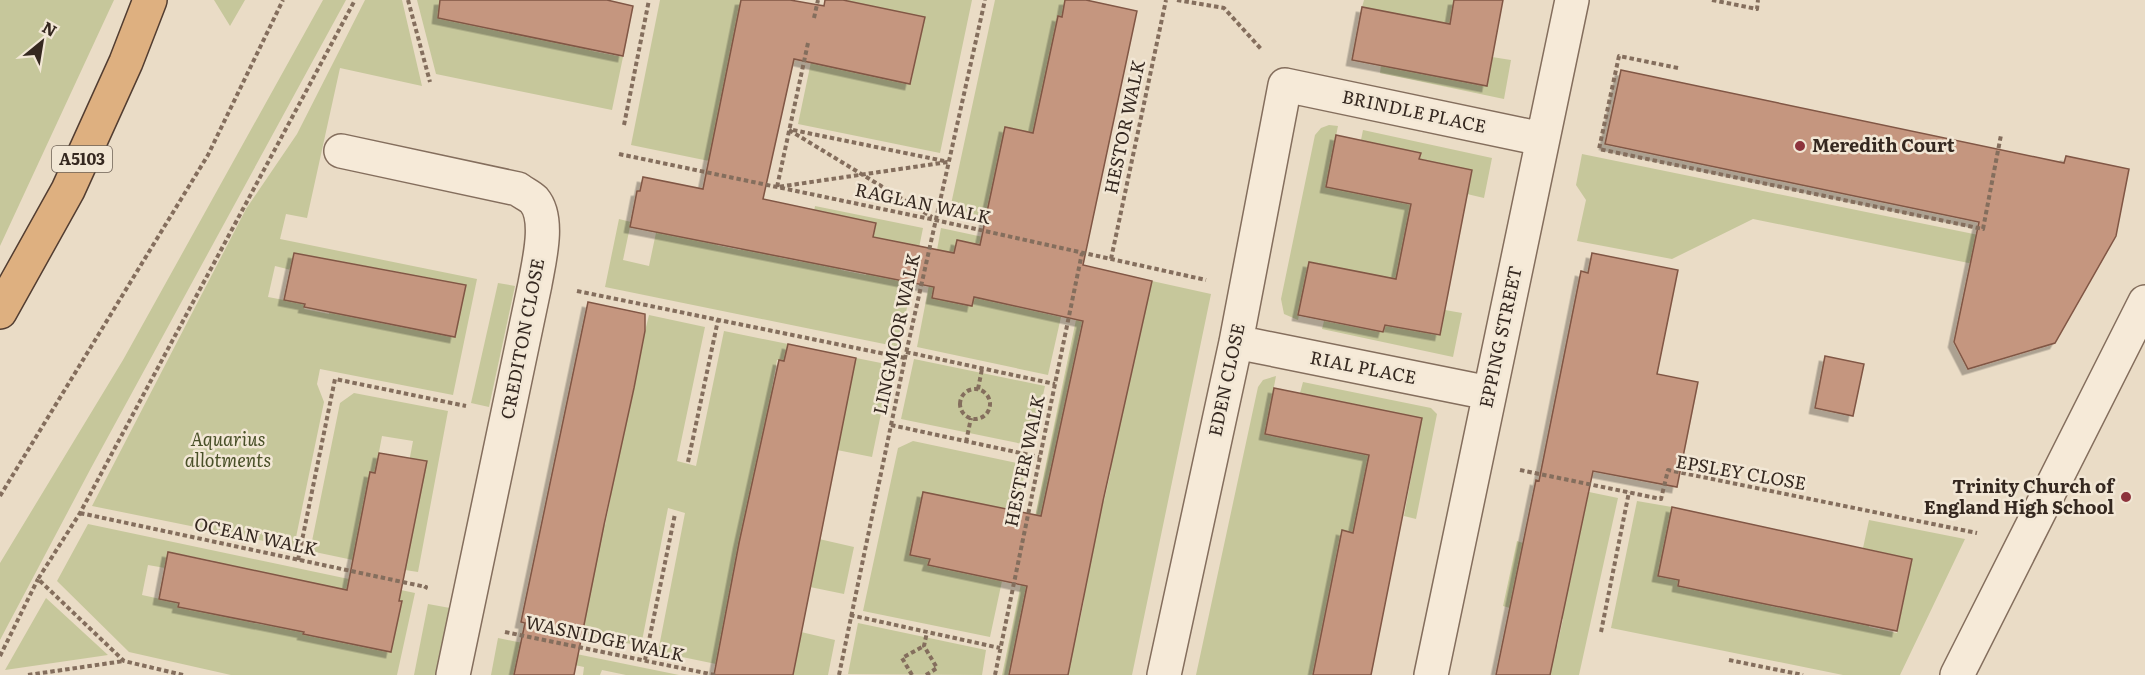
<svg xmlns="http://www.w3.org/2000/svg" width="2145" height="675" viewBox="0 0 2145 675" font-family="Literata,serif">
	<style>
		.green { fill: #c6c79b; fill-rule: evenodd }
		.building { fill: #c5967f; stroke: #815745; stroke-width: 1.5; filter: url(#shadow) }
		.lines { fill: none; stroke-linecap: round; stroke-linejoin: round }
		.minor-casing { stroke: #846e5d; stroke-width: 36 }
		.tertiary-casing { stroke: #846e5d; stroke-width: 36 }
		.trunk-casing { stroke: #523d31; stroke-width: 36 }
		.path { stroke: #846e5d; stroke-width: 4; stroke-dasharray: 4.5 3; stroke-linecap: butt }
		.minor { stroke: #f6ead8; stroke-width: 33 }
		.tertiary { stroke: #f6ead8; stroke-width: 33 }
		.trunk { stroke: #deb080; stroke-width: 33 }
		.poi-dot { fill: #8d333c; stroke: #f2e7d5; stroke-width: 2 }
		.labels { text-anchor: middle; stroke-width: 5; stroke-linejoin: round; paint-order: stroke }
		.shield { fill: #f2e7d5; stroke: #6e6156; stroke-width: 1.5 }
		.shield-label { font-size: 16px; font-weight: bold; fill: #352820 }
		.street-label { font-size: 18px; fill: #352820; stroke: #f2e7d5 }
		.poi-label { font-size: 18px; font-weight: bold; fill: #352820; stroke: #f2e7d5; text-anchor: start }
		.park-label { font-size: 18px; font-style: italic; fill: #495028; stroke: #f2e7d5 }
	</style>
	<defs>
		<filter id="shadow"><feDropShadow dx="-5.5" dy="5.5" stdDeviation="0" flood-color="#0004"/></filter>
	</defs>
	<rect width="100%" height="100%" fill="#eadcc6"/>
	<!-- green -->
	<path class="green" d="M0,0H114L0,246Z
		M214,0H245L230,26Z
		M323,0H346L91,468L0,640V563L123,360Z
		M365,0H402L422,86L340,68L307,218L286,214L280,239L477,279L453,395L320,369L317,384L324,402L294,547L92,506L246,209L297,134ZM295,253L403,273L416,292L420,276L465,285L455,337L430,332L393,320L392,325L367,320L368,315L331,307L329,314L304,309L305,304L268,297L275,266L291,270Z
		M417,0H454L486,28L575,46H592V51L623,57L612,110L436,74Z
		M660,0H748L709,161L631,145Z
		M843,0H972L940,153L798,124L811,62L911,83L924,17Z
		M995,0H1065L1062,17L1058,16L1033,133L1005,127L995,174L1010,222L950,209Z
		M1364,0H1454L1450,25L1362,7Z
		M1492,57L1511,60L1504,99L1380,73L1381,65L1486,86Z
		M1329,125L1338,126L1326,186L1412,205L1397,280L1309,262L1298,320L1284,314L1281,299L1315,135L1321,128Z
		M1363,130L1492,158L1484,198L1467,194L1471,170L1419,159L1420,153L1361,140Z
		M1582,154L2003,240L1998,269L1753,219L1672,259L1577,241L1586,200L1576,185Z
		M815,206L923,228L899,347L605,287L619,219L631,222L623,260L649,266L657,228L717,241L716,245L741,250L742,245L779,252L778,257L803,262L805,258L841,266V270L866,275L876,223L830,214L811,228Z
		M941,228L1011,243L1009,251L957,240L954,253L937,250Z
		M1087,267L1091,279L1043,509L1047,577L1014,651L1009,675H1002Z
		M1152,281L1211,294L1132,675H1068L1071,663L1066,662L1072,630H1078L1084,600L1077,597L1090,565L1096,534L1098,500L1104,501L1111,470L1105,469L1117,437Z
		M498,283L515,286L489,407L471,403Z
		M929,285L934,286L932,298L971,306L974,297L1061,317L1048,375L917,347Z
		M1445,310L1462,313L1453,357L1322,329L1324,321L1383,332L1385,325L1440,335Z
		M649,315L705,327L677,461L696,466L724,331L788,344L784,361L777,360L772,388L779,390L733,572L740,573L730,589L716,664L658,652L685,513L668,508L641,646L576,633L598,525H605L611,496L604,495Z
		M856,358L891,365L872,457L837,450Z
		M914,359L1045,386L1032,446L901,419Z
		M1276,376L1265,434L1372,456C1363,482 1359,506 1357,534L1341,531L1313,675H1196L1258,387L1263,380Z
		M1303,382L1431,408L1437,414L1416,519L1404,516L1422,418L1300,393Z
		M354,393L448,411L418,572L405,570L414,524L398,521L413,441L382,436L375,473L370,472L353,560L310,551L340,403Z
		M913,441L1026,465L1017,511L930,559L928,564L1002,581L990,637L863,611L898,448Z
		M1589,492L1618,498L1579,675H1544L1551,645L1557,646L1563,619L1556,618L1564,581L1570,582L1576,555L1569,553L1583,519Z
		M1637,501L1672,507L1658,576L1679,580L1678,586L1703,591L1705,585L1773,599L1771,606L1799,611L1822,610L1821,616L1848,621L1849,616L1870,621L1869,627L1897,633L1912,559L1863,548L1869,520L1965,539L1900,675H1843L1611,628Z
		M88,524L415,593L397,675H231L129,652L57,581ZM169,552L214,561L211,578L356,592L402,601L391,652L304,633L305,630L266,622L265,625L241,620L242,615L205,608L203,612L178,607L179,603L142,595L148,565L165,568Z
		M819,539L854,547L844,594L810,587Z
		M1517,541L1523,543L1510,608L1503,606Z
		M46,598L108,655L5,670Z
		M428,604L450,608L437,675H414Z
		M858,623L986,650L982,675L848,674Z
		M801,632L835,640L828,675H793Z
		M498,638L679,675H626L602,670L600,675H583L584,667L536,657L516,667L514,675H491Z"/>
	<!-- building -->
	<path class="building" d="M440,0H607L633,6L623,56L438,18Z
		M741,0H790L824,6L825,0H843L925,17L910,84L794,59L763,199L876,223L873,237L954,253L957,240L980,245L1005,127L1033,133L1058,16L1062,17L1065,0H1086L1137,11L1083,265L1152,281L1103,501L1068,675H1009L1027,586L928,565L930,559L910,555L923,492L1041,516L1083,321L974,297L972,306L932,298L934,287L630,227L637,191H640L643,177L703,189Z
		M1454,0H1503L1487,86L1352,60L1362,7L1450,24Z
		M1621,70L2064,163L2066,156L2129,169L2116,236L2055,343L1968,369L1954,342L1979,222L1605,144Z
		M1336,135L1421,153L1419,159L1472,170L1440,335L1385,325L1383,332L1298,315L1309,262L1396,279L1411,204L1326,187Z
		M294,253L466,285L455,337L304,307L305,304L284,300Z
		M1592,253L1678,270L1657,374L1698,382L1677,487L1593,471L1550,675H1496L1536,480L1539,481L1581,271L1588,273Z
		M588,302L645,314V331L634,388L604,525L574,675H514L525,623L521,622Z
		M788,344L856,358L793,675H714L739,543L779,360L784,361Z
		M1825,356L1864,364L1853,416L1815,408Z
		M1274,388L1422,418L1371,675H1313L1342,530L1353,533L1369,455L1265,434Z
		M379,453L427,461L399,601H402L391,652L303,634L304,632L178,607L179,603L159,599L168,552L347,590L370,472L375,473Z
		M1672,507L1912,559L1897,631L1678,586L1679,580L1658,576Z"/>
	<g class="lines">
		<!-- minor casing -->
		<g class="minor-casing">
			<path id="minor" d="M341,151L518,189C523,193 530,196 534,200C550,219 539,261 535,284L453,675
				M1236,342L1489,393
				M1164,675L1236,342L1285,85L1542,139
				M1431,675L1572,0"/>
		</g>
		<!-- tertiary casing -->
		<g class="tertiary-casing">
			<path id="tertiary" d="M1957,675L2145,302"/>
		</g>
		<!-- trunk casing -->
		<g class="trunk-casing">
			<path id="trunk" d="M0,312L68,190L126,62L150,0"/>
		</g>
		<!-- path -->
		<path class="path" d="M408,0L430,82
			M1177,0L1224,8L1262,50
			M1712,0L1757,9L1758,0
			M814,18L818,0
			M808,43L777,187L948,162
			M1678,68L1619,56L1599,149L1983,229L2001,135
			M624,125L649,0
			M789,130L932,217
			M793,130L944,161
			M619,154L935,220L1206,280
			M1111,259L1166,0
			M577,291L905,358
			M906,352L1055,384
			M978,389L982,369
			M960 404a15 15 0 1 1 30 0a15 15 0 1 1-30 0Z
			M891,425L1039,457
			M966,442L971,418
			M688,462L718,320
			M1520,470L1661,499L1668,470L1977,533
			M0,496L208,155L283,0
			M80,513L426,587L425,589
			M298,560L335,379L466,406
			M850,615L1000,648
			M505,632L715,675
			M1601,632L1629,492
			M0,656L38,579
			M645,660L675,514
			M1729,660L1803,675
			M28,675L124,661
			M183,675L124,661L38,579L80,513L355,0
			M839,675L905,358L985,0
			M912,675L902,658L924,646
			M926,675L937,668L924,646L927,632
			M995,675L1082,253"/>
		<!-- minor -->
		<use href="#minor" class="minor"/>
		<!-- tertiary -->
		<use href="#tertiary" class="tertiary"/>
		<!-- trunk -->
		<use href="#trunk" class="trunk"/>
	</g>
	<!-- markers -->
	<g class="poi-dot">
		<circle cx="1800" cy="146" r="6"/>
		<circle cx="2126" cy="497" r="6"/>
	</g>
	<g class="labels">
		<!-- shield labels -->
		<rect class="shield" x="52" y="146" width="60" height="26" rx="4.5"/>
		<g class="shield-label">
			<text x="82" y="165">A5103</text>
		</g>
		<!-- street labels -->
		<g class="street-label">
			<text transform="translate(1414 112) rotate(12)" y="6">BRINDLE PLACE</text>
			<text transform="translate(1125 127) rotate(-78)" y="6">HESTOR WALK</text>
			<text transform="translate(923 204) rotate(12)" y="6">RAGLAN WALK</text>
			<text transform="translate(897 334) rotate(-78)" y="6">LINGMOOR WALK</text>
			<text transform="translate(1501 337) rotate(-78)" y="6">EPPING STREET</text>
			<text transform="translate(523 339) rotate(-79)" y="6">CREDITON CLOSE</text>
			<text transform="translate(1363 368) rotate(11)" y="6">RIAL PLACE</text>
			<text transform="translate(1227 380) rotate(-78)" y="6">EDEN CLOSE</text>
			<text transform="translate(1025 461) rotate(-78)" y="6">HESTER WALK</text>
			<text transform="translate(1741 473) rotate(10)" y="6">EPSLEY CLOSE</text>
			<text transform="translate(256 537) rotate(12)" y="6">OCEAN WALK</text>
			<text transform="translate(605 639) rotate(12)" y="6">WASNIDGE WALK</text>
		</g>
		<!-- poi labels -->
		<g class="poi-label">
			<text x="1812" y="152">Meredith Court</text>
			<text x="2114" y="493" text-anchor="end">Trinity Church of<tspan x="2114" dy="21">England High School</tspan></text>
		</g>
		<!-- park labels -->
		<g class="park-label">
			<text x="228" y="446">Aquarius<tspan x="228" dy="21">allotments</tspan></text>
		</g>
	</g>
	<!-- north arrow -->
	<g transform="translate(42 42) rotate(30)" stroke="#f2e7d5" stroke-width="4.5" paint-order="stroke">
	<path d="M0-4.5L10 22L0 15L-10 22Z" fill="#352820"/>
	<text y="-9" font-size="16" font-weight="bold" text-anchor="middle" fill="#352820">N</text>
	</g>
</svg>
